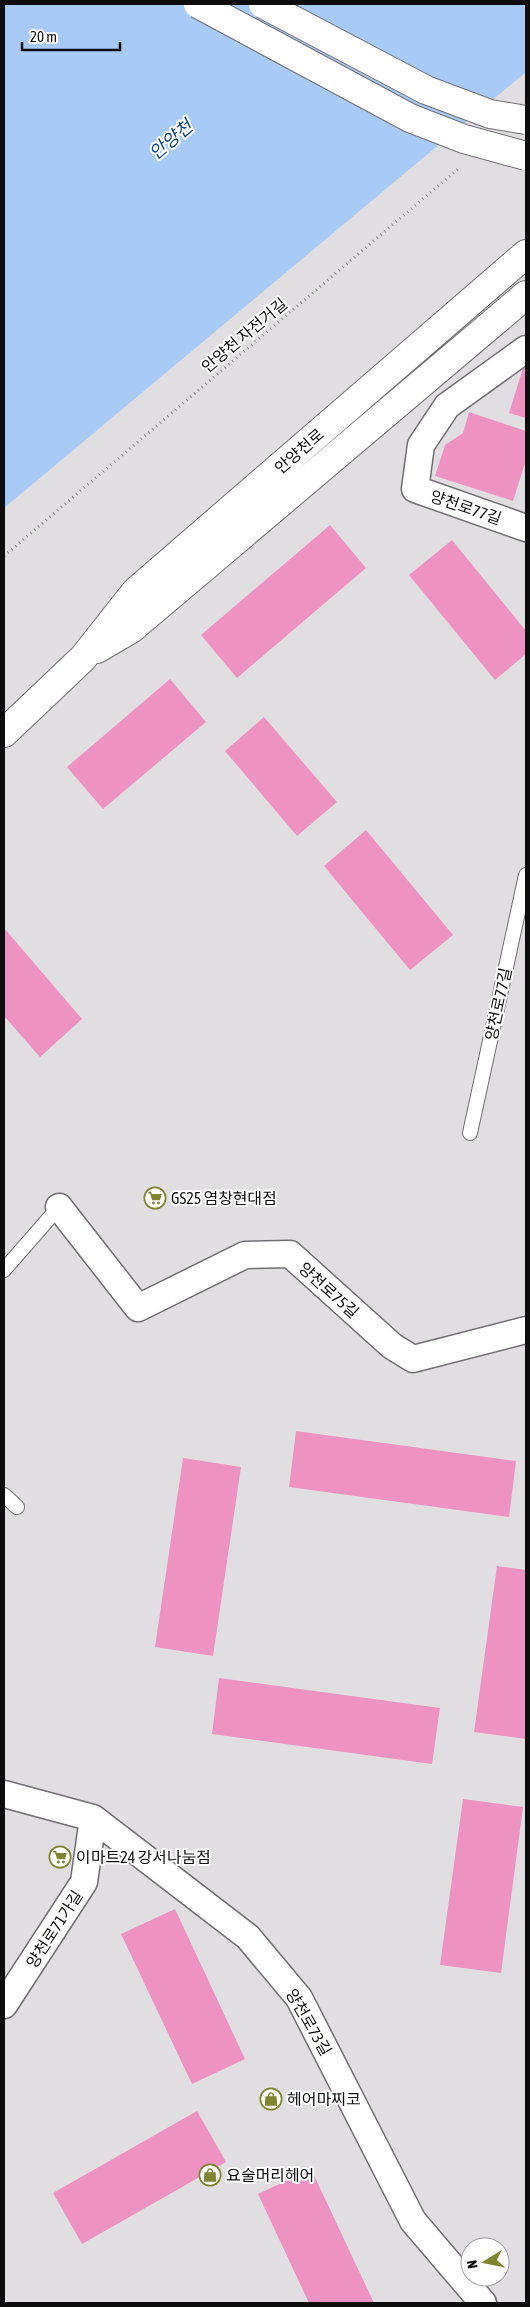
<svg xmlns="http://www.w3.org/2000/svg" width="530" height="2307" viewBox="0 0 530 2307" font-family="'Asap Condensed','Noto Sans KR',sans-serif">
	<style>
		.water { fill: #a7caf6 }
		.building { fill: #ee93c1 }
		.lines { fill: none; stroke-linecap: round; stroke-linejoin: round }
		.lane-casing { stroke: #716e72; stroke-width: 16 }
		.street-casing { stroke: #716e72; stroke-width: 29 }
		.secondary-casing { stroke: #716e72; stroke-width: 30 }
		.path { stroke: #8d8b8e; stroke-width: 3; stroke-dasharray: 1 4; stroke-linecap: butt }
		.lane { stroke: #fff; stroke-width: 14 }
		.street { stroke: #fff; stroke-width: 26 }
		.secondary { stroke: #fff; stroke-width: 28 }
		.highway-bridge-casing { stroke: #716e72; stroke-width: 30; stroke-linecap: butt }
		.highway-bridge { stroke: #fff; stroke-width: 28 }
		.labels { text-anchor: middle; stroke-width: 4; stroke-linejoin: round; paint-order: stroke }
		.street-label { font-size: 16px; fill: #0e0d0e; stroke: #fff }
		.poi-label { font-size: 16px; fill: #0e0d0e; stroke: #fff; text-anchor: start }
		.water-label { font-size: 18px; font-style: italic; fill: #0d4788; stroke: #fff }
	</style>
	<rect width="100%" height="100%" fill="#e1dee2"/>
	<!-- water -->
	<path class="water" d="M6,4H526V72L4,508V5Z"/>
	<!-- building -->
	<path class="building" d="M523,368L526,369V418L509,413Z
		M469,412L526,431V460L513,501L435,476L445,445L463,433Z
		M330,525L366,568L237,678L201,635Z
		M452,540L526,631V654L495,680L409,575Z
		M170,679L206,722L103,809L67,767Z
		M264,717L337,802L297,836L225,751Z
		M366,830L453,935L410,970L324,866Z
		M4,928L82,1019L40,1057L4,1016Z
		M296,1431L516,1461L509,1517L289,1487Z
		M183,1458L241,1467L213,1656L155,1647Z
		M497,1566L526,1570V1739L474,1732Z
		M219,1678L440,1708L432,1764L212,1734Z
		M463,1799L523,1807L501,1973L440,1965Z
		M175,1909L245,2059L192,2084L121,1934Z
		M197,2111L226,2162L82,2244L53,2193Z
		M311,2169L374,2303H309L258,2194Z"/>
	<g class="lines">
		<!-- lane casing -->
		<g class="lane-casing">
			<path id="lane" d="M470,1133L526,875
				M4,1270L59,1207
				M4,1495L17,1507"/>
		</g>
		<!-- street casing -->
		<g class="street-casing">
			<path id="street" d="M526,349L447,406L421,445L415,489L526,528
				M59,1207L138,1308L245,1255L290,1254L392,1346L413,1359L526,1330
				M4,1794L93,1818L248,1937L299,1998L413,2221L483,2303
				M4,2005L84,1882L93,1818"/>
		</g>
		<!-- secondary casing -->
		<g class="secondary-casing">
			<path id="secondary" d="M97,649L131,629L526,295
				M4,733L83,658L136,591L526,254"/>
		</g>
		<!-- path -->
		<path class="path" d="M4,556L458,169"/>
		<!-- lane -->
		<use href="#lane" class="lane"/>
		<!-- street -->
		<use href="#street" class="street"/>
		<!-- secondary -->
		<use href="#secondary" class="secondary"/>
		<!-- highway-bridge casing -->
		<g class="highway-bridge-casing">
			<path id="highway-bridge" d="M198,4L410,118L464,139L526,156
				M263,4L426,90L490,114L526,120"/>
		</g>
		<!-- highway-bridge -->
		<use href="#highway-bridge" class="highway-bridge"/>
	</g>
	<!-- icons -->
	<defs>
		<g id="supermarket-ring" transform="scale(1.125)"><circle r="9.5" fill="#fff" stroke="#7e8430" stroke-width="1.5"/><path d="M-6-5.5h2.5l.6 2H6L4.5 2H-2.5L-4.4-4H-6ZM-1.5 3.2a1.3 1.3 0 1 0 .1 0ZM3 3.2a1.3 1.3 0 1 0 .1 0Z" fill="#7e8430"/></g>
		<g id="shop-ring" transform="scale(1.125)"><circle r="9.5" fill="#fff" stroke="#7e8430" stroke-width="1.5"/><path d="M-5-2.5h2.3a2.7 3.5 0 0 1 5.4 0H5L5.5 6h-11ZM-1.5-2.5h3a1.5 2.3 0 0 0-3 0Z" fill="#7e8430"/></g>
	</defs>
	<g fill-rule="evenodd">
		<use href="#supermarket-ring" x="155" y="1198"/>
		<use href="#supermarket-ring" x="60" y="1857"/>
		<use href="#shop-ring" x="271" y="2099"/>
		<use href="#shop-ring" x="210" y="2175"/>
	</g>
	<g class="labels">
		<!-- street labels -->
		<g class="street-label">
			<text transform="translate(244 335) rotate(-40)" y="6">안양천 자전거길</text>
			<text transform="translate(299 451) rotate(-41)" y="6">안양천로</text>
			<text transform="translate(466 507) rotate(19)" y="6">양천로77길</text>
			<text transform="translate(498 1004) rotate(-78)" y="6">양천로77길</text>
			<text transform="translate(329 1290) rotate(42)" y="6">양천로75길</text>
			<text transform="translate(54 1929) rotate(-57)" y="6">양천로71가길</text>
			<text transform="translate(309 2022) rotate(60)" y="6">양천로73길</text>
		</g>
		<!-- poi labels -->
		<g class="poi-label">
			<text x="171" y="1204">GS25 염창현대점</text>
			<text x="76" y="1863">이마트24 강서나눔점</text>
			<text x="287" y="2105">헤어마찌코</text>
			<text x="226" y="2181">요술머리헤어</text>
		</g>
		<!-- water labels -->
		<g class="water-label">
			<text transform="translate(171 140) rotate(-40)" y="6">안양천</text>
		</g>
	</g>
	<!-- border -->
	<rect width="530" height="2307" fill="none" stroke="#0e0d0e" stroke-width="10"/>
	<!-- north arrow -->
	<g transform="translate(485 2262) rotate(260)"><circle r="24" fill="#ffffff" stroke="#9f9e9f"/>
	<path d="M0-4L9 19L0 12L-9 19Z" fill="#7e8430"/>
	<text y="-8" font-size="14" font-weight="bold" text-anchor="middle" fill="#0e0d0e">N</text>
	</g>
	<!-- scale -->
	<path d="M22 42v8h98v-8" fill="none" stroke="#0e0d0e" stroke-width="2.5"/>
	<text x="30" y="42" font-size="15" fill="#0e0d0e" stroke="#ffffff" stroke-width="4" paint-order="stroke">20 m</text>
</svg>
